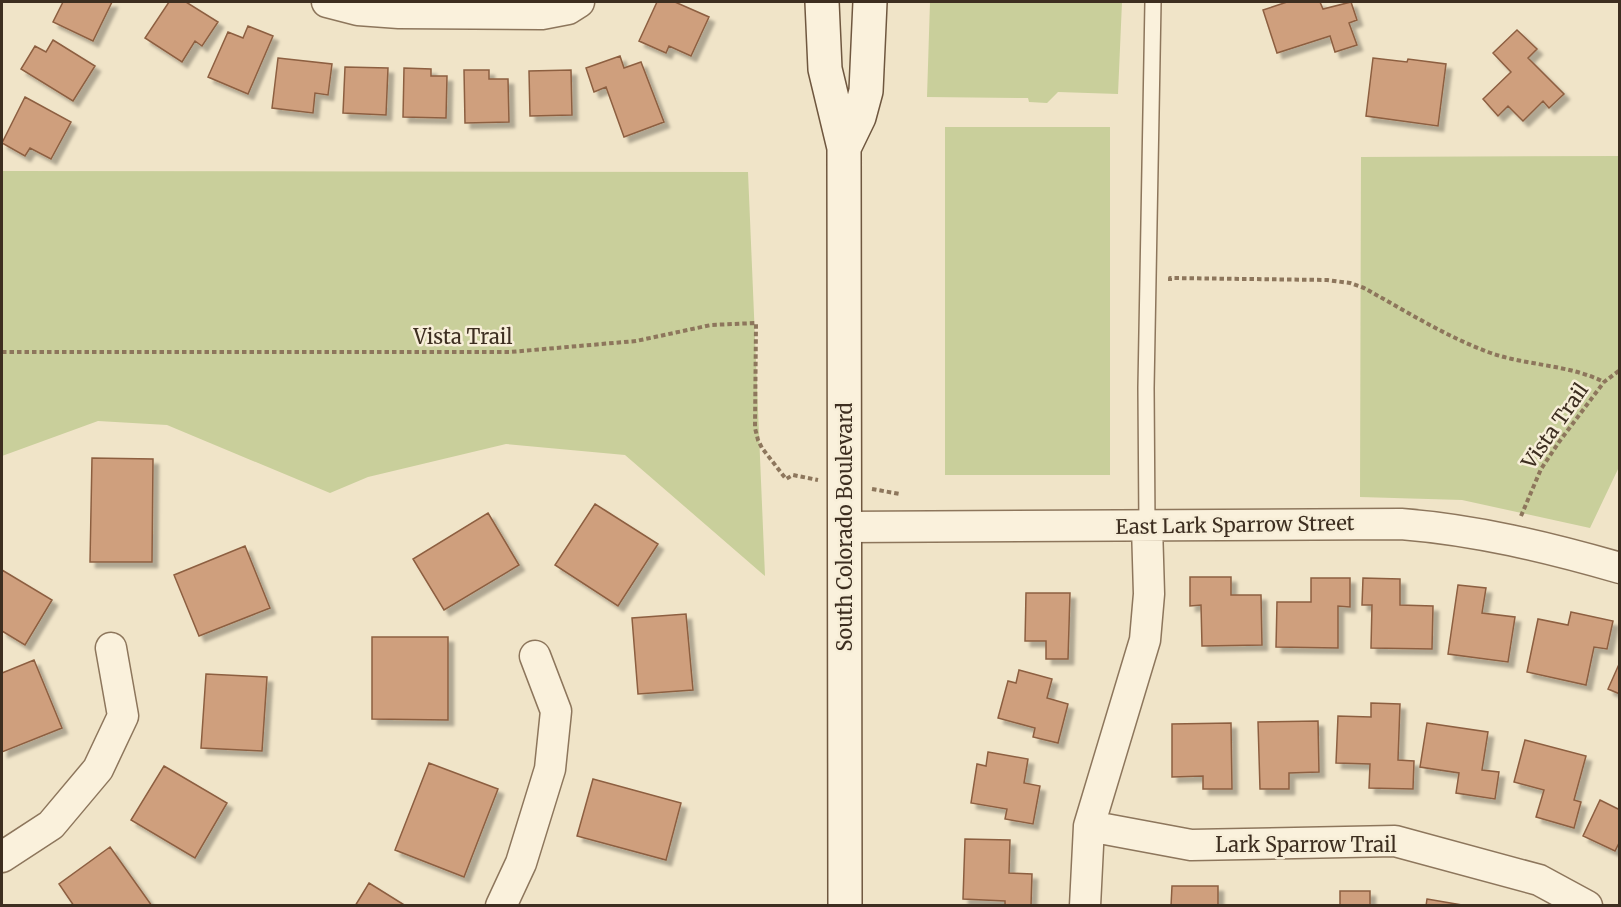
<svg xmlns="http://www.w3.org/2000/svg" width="1621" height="907" viewBox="0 0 1621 907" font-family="Merriweather,serif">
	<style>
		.park { fill: #c9cf9b }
		.building { fill: #cf9f7d; stroke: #8d5f41; stroke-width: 1.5; filter: url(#shadow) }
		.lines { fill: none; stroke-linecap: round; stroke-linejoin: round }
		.lane-casing { stroke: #8d765c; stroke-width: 18 }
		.street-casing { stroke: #8d765c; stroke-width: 33 }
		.secondary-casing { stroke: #6f573f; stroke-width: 36 }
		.path { stroke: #8d765c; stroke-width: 4; stroke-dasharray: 4.5 3; stroke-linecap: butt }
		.lane { stroke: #faf1dc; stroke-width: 15 }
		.street { stroke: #faf1dc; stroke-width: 30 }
		.secondary { stroke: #faf1dc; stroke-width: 33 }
		.labels { text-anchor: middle; stroke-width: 5; stroke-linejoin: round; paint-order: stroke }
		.street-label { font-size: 20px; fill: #3d2e20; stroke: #f7eed8 }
	</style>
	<defs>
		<filter id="shadow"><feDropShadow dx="5.5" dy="5.5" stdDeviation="1.5" flood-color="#0004"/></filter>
	</defs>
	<rect width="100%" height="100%" fill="#f0e4c8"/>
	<!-- park -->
	<path class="park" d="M930,2H1122L1118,94L1058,92L1047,103L1029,102L1028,98L927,97Z
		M945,127H1110V475H945Z
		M1619,156V467L1590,528L1462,500L1360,497L1361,157Z
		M2,171L748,172L765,576L625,455L506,444L368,477L330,493L167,425L98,421L2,456Z"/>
	<!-- building -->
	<path class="building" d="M63,2H112L93,41L53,22Z
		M169,2H186L218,22L202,46L195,41L182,62L145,38Z
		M657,2H675L709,17L691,56L669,46L666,53L639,41Z
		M1287,2H1320L1323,9L1351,2L1357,20L1349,23L1357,45L1335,52L1330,36L1277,53L1263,10Z
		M248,26L273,36L248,94L208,77L228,32L243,38Z
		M1517,30L1537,49L1528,58L1564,94L1549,108L1543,101L1523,121L1508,106L1498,116L1483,99L1511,72L1493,53Z
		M53,40L95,66L73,101L21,69L35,46L46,52Z
		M620,56L624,68L641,62L664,122L624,137L606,87L594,92L586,68Z
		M278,58L332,64L328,95L315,93L313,113L272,108Z
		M1373,58L1407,62L1408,59L1446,64L1438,126L1366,116Z
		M345,67L388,68L386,115L343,113Z
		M404,68L431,69V76H447L446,118L403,117Z
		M464,70H489V79H508L509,122L465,123Z
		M571,70L572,115L530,116L529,71Z
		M25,97L71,122L51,159L30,148L25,156L2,143Z
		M92,458L153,459L152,562H90Z
		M595,504L658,544L618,606L555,565Z
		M488,513L519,565L444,610L413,559Z
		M245,546L270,608L199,636L174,575Z
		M2,570L52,600L25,645L2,631Z
		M1190,577H1231V595H1261L1262,645L1202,646L1201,605L1190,606Z
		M1311,578H1350V607L1338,606V648L1276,647L1277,602H1311Z
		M1363,578L1400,579V605L1433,606L1432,649L1371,648L1372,605H1362Z
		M1458,585L1486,588L1482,613L1515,617L1508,662L1448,654Z
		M1026,593H1070L1068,659H1046V641H1025Z
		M1571,612L1613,621L1607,649L1594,647L1586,685L1527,672L1538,619L1568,625Z
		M686,614L693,690L638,694L632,618Z
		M372,637H448V720L372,719Z
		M34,660L62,728L2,752V673Z
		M1620,662V694L1608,689Z
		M1019,670L1052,679L1047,698L1068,704L1058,743L1033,737L1035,728L998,718L1008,681L1016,683Z
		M206,674L267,677L262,751L201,748Z
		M1371,703L1400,704L1398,760L1414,761L1413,789L1369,788L1370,764L1336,763L1338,716L1371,717Z
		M1318,721L1319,772L1289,773V789H1260L1258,722Z
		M1231,723L1232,789H1203V776L1172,777V724Z
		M1427,723L1488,732L1482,770L1499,772L1495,799L1456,793L1459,773L1420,767Z
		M1525,740L1586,756L1574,800L1581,802L1574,828L1536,817L1544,790L1514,782Z
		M988,752L1028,759L1024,783L1040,786L1033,824L1005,819L1007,809L971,803L977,764L986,766Z
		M429,763L498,789L464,877L395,850Z
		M164,766L227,803L195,858L131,820Z
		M593,779L681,803L666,860L577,836Z
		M1600,800L1618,809L1620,806V841L1615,851L1583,836Z
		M965,839L1010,840L1009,873L1032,874L1031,906H1005V901L963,899Z
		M110,847L152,906H74L59,884Z
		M369,883L406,906H355Z
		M1172,886H1218V906H1171Z
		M1340,891H1370V906H1340Z
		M1427,899L1468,906H1426Z"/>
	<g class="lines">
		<!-- lane casing -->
		<g class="lane-casing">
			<path id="lane" d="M1147,526L1146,388L1153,2"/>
		</g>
		<!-- street casing -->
		<g class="street-casing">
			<path id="street" d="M327,2L358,10L399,13L542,14L568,9L579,2
				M845,527L1401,524C1476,530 1547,547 1620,568
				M1089,826L1191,845L1395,841L1539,880L1587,906
				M2,857L51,825L98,769L123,716L111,648
				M501,906L521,863L550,769L556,711L535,656
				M1085,906L1089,826L1145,640L1149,594L1147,526"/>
		</g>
		<!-- secondary casing -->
		<g class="secondary-casing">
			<path id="secondary" d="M822,2L825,69L844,148L845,906
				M844,148L859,117L866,91L870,2"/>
		</g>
		<!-- path -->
		<path class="path" d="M1170,281V278L1327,280L1350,283L1364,288C1404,310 1445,336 1488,352C1526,366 1568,364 1604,382
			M2,352H510L636,341L711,325L756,323L755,428L758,440L762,448L786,479L793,475L818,480
			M872,489L900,494
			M1521,516L1541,469L1559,442L1604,382L1620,370"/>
		<!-- lane -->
		<use href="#lane" class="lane"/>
		<!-- street -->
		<use href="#street" class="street"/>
		<!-- secondary -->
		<use href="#secondary" class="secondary"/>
	</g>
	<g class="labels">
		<!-- street labels -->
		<g class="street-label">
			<text x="463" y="344">Vista Trail</text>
			<text transform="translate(1555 426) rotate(-55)" y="7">Vista Trail</text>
			<text transform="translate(1235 525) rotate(-1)" y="7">East Lark Sparrow Street</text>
			<text transform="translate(845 527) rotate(-90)" y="7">South Colorado Boulevard</text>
			<text x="1306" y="852">Lark Sparrow Trail</text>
		</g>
	</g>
	<!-- border -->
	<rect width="1621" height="907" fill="none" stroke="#3d2e20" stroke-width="6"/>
</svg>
